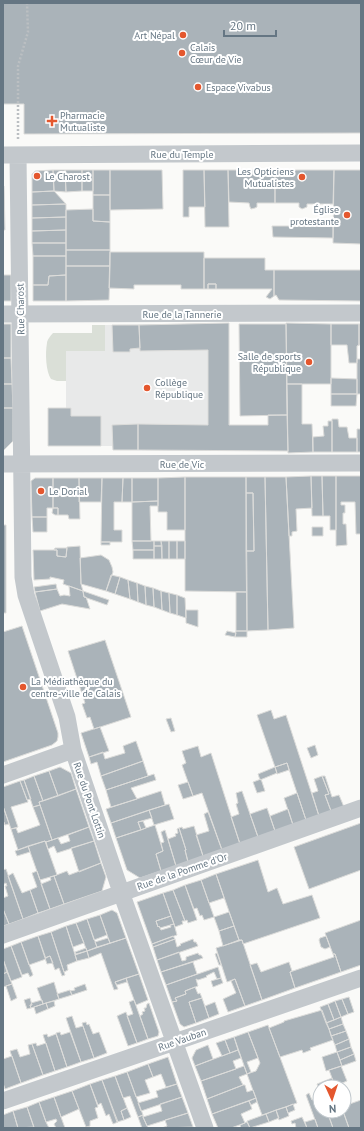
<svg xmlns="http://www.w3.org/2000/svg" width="364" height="1131" viewBox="0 0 364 1131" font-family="'PT Sans',sans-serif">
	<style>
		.built { fill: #e8e9e9 }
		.green { fill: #dadfd7 }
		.building { fill: #aab3b9; stroke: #dcdcda }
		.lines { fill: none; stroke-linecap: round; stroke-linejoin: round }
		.path { stroke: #bbbfc2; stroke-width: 2.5; stroke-dasharray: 2 2; stroke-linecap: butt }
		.minor { stroke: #c3c8cc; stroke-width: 17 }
		.poi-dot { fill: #e4572e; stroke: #fff; stroke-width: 1.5 }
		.labels { text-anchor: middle; stroke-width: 4; stroke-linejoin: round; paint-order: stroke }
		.poi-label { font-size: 10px; fill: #657683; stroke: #fff; text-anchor: start }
		.street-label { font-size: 10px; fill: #657683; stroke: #fff }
	</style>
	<rect width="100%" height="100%" fill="#fafaf8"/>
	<!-- built -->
	<path class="built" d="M229,323L230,425H268V415H287L288,451L113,450L112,446H48V408H66V351H104L105,325Z"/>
	<!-- green -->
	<path class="green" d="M92,325H105V351H66V381H57L51,379C46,372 45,353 47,343C47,340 51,335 53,333H92Z"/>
	<!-- building -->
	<path class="building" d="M3,3H361V133L24,134V104H3Z
		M53,170H65L66,192L54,191Z
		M53,170L54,191L32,192V174L35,171Z
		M65,170H82V191L66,192Z
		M82,170H93V191H82Z
		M93,170H110V195H93Z
		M110,170H162L163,209L110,210Z
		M183,170H204L205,207H189V217H183Z
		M204,170H228L229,227H205Z
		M228,170H275V203H257V207L255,208L251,209L250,207L249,203L229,202Z
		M275,170H334L333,204H307V207L302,209L299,207V203H275Z
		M334,170H361V244L333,243Z
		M3,186H4L5,230H3Z
		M54,191L66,204L32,205V192Z
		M93,195H110V222L93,221Z
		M66,204V217L32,218V205Z
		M93,209V221L110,222V250H66V210Z
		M66,217V230L32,231V218Z
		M272,226H333V238L273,237Z
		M66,230V243H32V231Z
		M32,243H66V256H33Z
		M66,250H110V266H66Z
		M110,252H204V289H181V285H134V289L109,288Z
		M33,256H66V275L49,276L48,285H33Z
		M204,258H265V270H274V296L270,299L266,297L272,289H216V284H208V289H204Z
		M66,266H110L109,300L66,301Z
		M274,270H361V301L279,300L276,295L274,296Z
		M3,275H11V301H3Z
		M66,275V301H33V285H48L49,276Z
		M208,284H216V289H208Z
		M229,323V425H268V415H287L288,451L138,450V424L208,425V350L140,351L139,325Z
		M286,323L331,324V384H287Z
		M3,324H11V358H3Z
		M239,324H286L287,415L240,416Z
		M331,324H359V345L357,346V363H349L347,345H331Z
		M359,324H361V345H359Z
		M112,325H139L140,348L130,349V352H113Z
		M3,358H11L12,384H3Z
		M357,359H361V394H357Z
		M331,378L357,379V394H331Z
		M3,384H12L13,408H3Z
		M287,384H302V424H312L313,452L288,453Z
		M331,394H357L356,406H331Z
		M3,408H13V441L3,451Z
		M48,408H71V416H101V446H48Z
		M332,419H338L339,427H347L349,438H357V452H332Z
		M328,421H332V452H313V437L324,436L323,426H328Z
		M138,424V450H113L112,425Z
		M357,429H361V452H357Z
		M311,476L312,508L296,509L297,531L292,532V536H289L286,477Z
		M311,476H322L323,516H312Z
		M322,476H336V530H330V516H323Z
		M336,476H361V534H356L355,502H341V505H345V513H343V524H346L347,545L336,546Z
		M185,477V530H167V512H158V478Z
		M185,477H246L247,592L185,591Z
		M246,477H265L268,630L247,631L246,551H254L253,493H246Z
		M265,477H286L294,628L268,630Z
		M35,478H53V508H47V517H32L31,481Z
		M53,478H79L80,519H69L68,515H58V508H53Z
		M79,478H102L101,502H79Z
		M102,478H123L122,502H114V530H122V542H101Z
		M123,478H132V502H122Z
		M132,478H158V501L132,502Z
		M246,493H253L254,551H246Z
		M158,501V506H150L151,541H132V502Z
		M53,508H58V515H55L52,513Z
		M32,517H47V532H33Z
		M3,525H6V613H3Z
		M312,527H323V536H312Z
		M132,541H154V550H133Z
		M154,541H161L162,546H154Z
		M161,541H169V559H162Z
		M169,541H177V559H169Z
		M177,541H185V559H177Z
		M101,542H110V545H101Z
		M80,546L81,584L83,591L63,584L64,580L50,577V579L34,580L33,550H57V556L66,557L67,547Z
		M154,546H162V559H154Z
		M55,548H67L66,557L57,556V550H54Z
		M133,550H154V559H133Z
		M101,555L109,560L112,567L113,572L106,591L81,584L80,558Z
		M111,575L120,577L115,594L106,591Z
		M120,577L128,580L130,599L115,594Z
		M128,580L137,583L138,602L130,599Z
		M137,583L145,586L146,605L138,602Z
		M56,584L57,589L35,592L34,587Z
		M69,586L83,591L84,597H86L90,609L62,604L40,611L35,592L57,589L60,596L64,595L70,596Z
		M145,586L153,588L154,607L146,605Z
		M153,588L161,591L162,610L154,607Z
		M83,591L109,600L107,605L84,597Z
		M161,591L169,593L170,613L162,610Z
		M236,592H247V631H236Z
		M169,593L177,595V615L170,613Z
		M177,595L185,598L186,618L177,615Z
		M186,610H198V627L186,623Z
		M22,626L58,733V737L57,741L52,745L3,762V632Z
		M227,631L236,633L235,637L225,635Z
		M236,631H247V637H235Z
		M105,640L131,717L94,729L90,717L87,718L82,704L85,703L68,651Z
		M271,710L274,719L286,715L319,816L306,820L287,763L275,767L257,715Z
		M171,718L175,731L171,732L166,719Z
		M100,727L109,751L89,757L81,733Z
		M136,741L143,761L101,776L97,762L91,764L89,757L103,752L105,759L125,753L123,746Z
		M315,745L318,755L311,758L307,748Z
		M198,746L201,757L211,753L240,844L222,850L202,793L193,796L182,765L186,763L182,751Z
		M143,761L148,776L106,790L101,776Z
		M287,763L289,770L277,774L275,767Z
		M60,767L71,773L76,789L58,796L49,771Z
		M275,767L277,773L260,780L258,774Z
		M49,771L58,796L43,801L34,776Z
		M154,774L156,780L131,788L137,799L111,807L106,790Z
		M34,776L43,801L39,802L40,805L33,807L24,780Z
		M322,776L329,794L325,795L331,811L319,816L312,793L318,791L314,779Z
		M322,776H325L332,797L339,795L344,807L331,811L325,795L329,794Z
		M261,779L265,791L257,793L253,782Z
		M24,780L31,799L27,800L20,781Z
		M20,781L28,802L11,807L18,827L11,829L3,806V787Z
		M188,782L193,796L183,799L178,785Z
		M76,789L89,827L52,840L39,802Z
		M161,791L165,805L111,823L106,809Z
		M242,791L258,837L240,844L231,817L239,814L236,804L238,803L236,793Z
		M297,793L306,820L293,825L284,798Z
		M169,804L174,819L154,825L149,810Z
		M40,805L52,840L46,842L45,841L18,850L11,829L16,828L18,833L40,825L33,807Z
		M3,806L9,824L5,825L4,822H3Z
		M267,808L275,831L258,837L250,814Z
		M288,809L293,825L275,831L270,816Z
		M149,810L152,818L138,822L141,830L116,838L111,823Z
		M208,812L222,850L203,856L196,835L209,831L204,814Z
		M143,821L146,828L141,830L138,822Z
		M361,823V870L309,889L294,847Z
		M155,825L163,851L156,854L161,871L140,878L127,870L116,838Z
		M194,826L203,856L188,862L185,850H186L179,828L182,827L183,829Z
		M89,827L94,841L57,853L54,846L48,849L46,842L58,838L61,844L70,841L68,835Z
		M179,828L186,850H185L188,862L176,866L168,839L176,836L175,834L178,833L177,829Z
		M165,830L176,866L161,871L156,854L163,851L161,843L164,842L161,832Z
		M45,841L57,875L40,880L28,846Z
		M94,841L101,863L79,872L71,848Z
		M28,846L30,852L17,856L15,851Z
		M258,860L268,892L277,888L283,904L312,895L320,918L243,944L242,940H239L216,874Z
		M101,863L106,877L102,891L64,904L54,876L67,871L69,875Z
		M6,869L23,919L9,924L3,909V898L8,896L5,886H7L6,883L4,884L3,880V870Z
		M37,871L50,909L38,913L30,890L37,887L32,873Z
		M13,873L22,893L30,890L38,913L23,919L8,876Z
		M216,874L224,898L209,903L201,880Z
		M54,876L64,904L50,909L41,884L51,880L50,877Z
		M201,880L214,917L204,920L202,915L200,916L197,908L194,909L185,885Z
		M185,885L197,920L188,923L187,920L185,921L173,890Z
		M173,890L185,921H182L183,924L175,927L163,893Z
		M163,893L171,916L156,921L158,927L159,926L161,930L171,927L170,925L174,924L177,935L152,944L137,902Z
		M3,909L9,924L3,926Z
		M112,910L117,913L126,938L110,943L100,915Z
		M229,912L234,926L219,931L214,917Z
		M100,915L107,935L94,940L87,919Z
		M171,916L174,924L160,928L159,926L158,927L156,921Z
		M87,919L97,947L87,951L76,923Z
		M361,920V965L341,972L335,954H333L325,933Z
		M76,923L84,943L73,947L66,926Z
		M66,926L77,961L67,965L68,970L64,972L51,932Z
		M234,926L239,940L223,946L219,931Z
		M51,932L65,975L62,976L59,968L55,970L50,956L45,958L38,936Z
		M38,936L46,959L29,965L21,942Z
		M173,936L175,939L153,947L152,944Z
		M326,936L330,947L325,949L321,947L319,940L320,938Z
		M108,938L110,943L97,947L95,942Z
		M126,938L139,974L115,982L118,989L114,990L101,953L89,958L87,951Z
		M175,939L177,947L181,945L180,944L193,939L194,942H196L198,946L157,960L153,947Z
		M242,940L262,1000L245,1006L235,979L227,982L216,948Z
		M21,942L33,975L30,977L28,973L22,975L11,946Z
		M11,946L22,977L11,981L3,959V949Z
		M86,948L87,951L76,954L75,952Z
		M87,951L89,958L77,961L75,955Z
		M179,952L182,961L186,960V957L198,953L199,955H201L203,958L161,972L157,960Z
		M217,953L221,965H219L215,954Z
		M333,954H335L341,972L295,988L290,972L334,957Z
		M50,956L53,963L47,964L45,958Z
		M3,959L7,972L3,974Z
		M193,962L197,974L166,985L161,972Z
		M289,962L292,971L290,972L295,988L262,1000L250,965L257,963L261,972Z
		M218,967L221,978L217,979L214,972L206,976L207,977L198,980L196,979L198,986L185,991L186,994L175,998L177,1001L172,1002L166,985Z
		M7,972L12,984L3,987V974Z
		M139,974L148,1000L136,1005L126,978Z
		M126,978L127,982L117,985L115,982Z
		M221,978L223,983L213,987L211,981Z
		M235,979L245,1006L228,1012L223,999L236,993L231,981Z
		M54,982L59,999L43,1004L37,988Z
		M12,984L17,998L11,1001L6,986Z
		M85,984L87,990L72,995L70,991L75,990L74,988Z
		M195,987L198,994L200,993L202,998L189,1002L196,1023L184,1027L180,1024L172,1002L177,1001L175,998L186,994L185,991Z
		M70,990L72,995L59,999L57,994Z
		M349,997L354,1012L348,1014L342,999Z
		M30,998L32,1005H30L31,1008L27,1009L24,1000Z
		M202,998L209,1018L196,1023L189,1002Z
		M342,999L348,1014L341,1017L335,1001Z
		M42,1000L43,1004L31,1008L30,1005H32L31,1003Z
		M134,1000L148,1039L137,1043L127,1016L133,1014L129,1002Z
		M54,1001L55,1006L48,1009L46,1003Z
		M335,1001L341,1017L334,1020L328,1004Z
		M215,1002L219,1014L209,1018L205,1006Z
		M46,1003L48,1009L36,1014L34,1007Z
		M149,1003L159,1032L158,1036L148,1039L140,1016L143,1014L142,1012L145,1011L144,1008H146L147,1004Z
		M328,1004L334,1020L326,1023L320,1007Z
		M322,1010L333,1040L310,1048L311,1050L303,1053L302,1050L280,1057L269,1028L284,1022V1021Z
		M126,1012L137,1043L128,1046L117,1016Z
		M72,1016L76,1028L83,1026L94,1058L81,1062L66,1018Z
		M341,1017L343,1024L329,1029L326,1023Z
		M86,1022L87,1025L89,1024L93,1034L99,1032L107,1053L94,1058L82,1023Z
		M343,1024L346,1031L331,1036L329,1029Z
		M268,1025L297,1103L262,1115L247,1074L256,1071L260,1063L248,1032Z
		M346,1031L349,1039L335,1045L331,1036Z
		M60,1032L61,1035L70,1032L81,1062L67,1067L56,1033Z
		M248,1032L258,1058L247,1062L251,1072L247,1074L234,1037Z
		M47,1034L48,1037L56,1034L67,1067L55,1071L43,1035Z
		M234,1037L238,1050L230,1053L225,1040Z
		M349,1039L351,1047L337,1052L335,1045Z
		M225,1040L230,1053L222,1056L216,1043Z
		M36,1043L37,1046L46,1043L55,1071L43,1075L32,1044Z
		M32,1044L43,1075L21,1083L10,1051L17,1049L20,1057L30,1054L28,1045Z
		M208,1045L213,1059L195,1066L192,1058L196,1050Z
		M351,1047L354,1054L340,1060L337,1052Z
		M238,1050L241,1058L233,1061L236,1069L201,1081L195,1066Z
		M337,1052L342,1066L326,1071L322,1057Z
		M354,1054L356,1061L342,1066L340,1060Z
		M12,1056L21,1083L5,1089L3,1083V1059Z
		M168,1057L177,1084L166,1087L161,1074L153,1077L148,1064Z
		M148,1064L153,1077L145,1080L150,1093L136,1097L127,1072Z
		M244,1066L247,1074L239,1077L243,1085L207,1099L201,1081Z
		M341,1066L347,1081L335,1086L329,1070Z
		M127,1072L143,1115L138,1117L130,1096L123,1098L115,1076Z
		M115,1076L127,1108L121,1111L124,1120L117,1122L102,1080Z
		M332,1078L335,1087H320V1091L317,1084Z
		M102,1080L118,1122L113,1124L109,1114L106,1116L101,1103L98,1105L90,1084Z
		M90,1084L98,1107L95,1108L98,1118L90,1121V1126L86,1127L72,1091Z
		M177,1084L182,1097L141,1111L138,1103L158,1097L156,1091Z
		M243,1085H245L247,1092L253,1090L256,1098L212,1114L207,1099Z
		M72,1091L79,1109L61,1117L54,1097Z
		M309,1093L312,1100L320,1097V1111H327L333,1128H318L306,1095Z
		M54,1097L61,1117L65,1128H56L54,1124L57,1121L56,1119L46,1122L39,1102Z
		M182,1097L188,1113L147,1126L143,1117L162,1111L160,1104Z
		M256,1098L257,1102L251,1105L249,1101Z
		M361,1100V1128H349L343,1111L344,1106Z
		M249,1101L252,1109L241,1114L245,1123L231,1128H218L212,1114Z
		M39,1102L46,1122L49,1128H34L27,1107Z
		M293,1104L295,1110L288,1113L286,1107Z
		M27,1107L34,1127L18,1128L13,1111Z
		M286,1107L289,1116L279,1120L276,1110Z
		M127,1108L131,1117L124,1120L121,1111Z
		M276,1110L279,1118L269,1122L266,1114Z
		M13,1111L18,1128H3V1115Z
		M327,1111H335L336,1113L343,1111L349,1128H333Z
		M188,1113L193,1127L162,1128L167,1126L165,1120Z
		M266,1114L269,1122L250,1128L247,1121Z
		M143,1115V1117L148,1128H142L138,1117Z
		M302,1117L307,1128H296L295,1123L292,1124L291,1121Z
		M315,1119L318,1128H307L305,1122Z
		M247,1122L250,1128H241L240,1125Z"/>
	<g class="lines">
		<!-- path -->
		<path class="path" d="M18,139V66L28,32L27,3"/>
		<!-- minor -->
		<path class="minor" d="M3,155L361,153
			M18,155L23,577L26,595L67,717L73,750L121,892L205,1128
			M3,314L361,313
			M3,464L361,463
			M3,775L73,750
			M3,935L361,808
			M3,1101L361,978"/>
	</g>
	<!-- markers -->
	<g class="poi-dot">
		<circle cx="183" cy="35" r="4"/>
		<circle cx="182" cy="53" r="4"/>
		<circle cx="198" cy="87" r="4"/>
		<path d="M50 115h4v4h4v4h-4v4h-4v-4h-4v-4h4z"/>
		<circle cx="37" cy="176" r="4"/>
		<circle cx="302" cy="177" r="4"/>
		<circle cx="347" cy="215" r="4"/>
		<circle cx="309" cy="362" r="4"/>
		<circle cx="147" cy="388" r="4"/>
		<circle cx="41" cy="491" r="4"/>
		<circle cx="23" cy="687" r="4"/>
	</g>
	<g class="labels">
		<!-- poi labels -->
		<g class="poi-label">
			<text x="175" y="39" text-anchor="end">Art Népal</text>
			<text x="190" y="51">Calais<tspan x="190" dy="12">Cœur de Vie</tspan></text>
			<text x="206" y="91">Espace Vivabus</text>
			<text x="60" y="119">Pharmacie<tspan x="60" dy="12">Mutualiste</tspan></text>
			<text x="294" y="175" text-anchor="end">Les Opticiens<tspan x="294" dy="12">Mutualistes</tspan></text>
			<text x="45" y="180">Le Charost</text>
			<text x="339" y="213" text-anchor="end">Église<tspan x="339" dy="12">protestante</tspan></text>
			<text x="301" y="360" text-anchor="end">Salle de sports<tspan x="301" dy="12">République</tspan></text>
			<text x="155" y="386">Collège<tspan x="155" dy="12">République</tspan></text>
			<text x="49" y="495">Le Dorial</text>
			<text x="31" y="685">La Médiathèque du<tspan x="31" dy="12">centre-ville de Calais</tspan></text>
		</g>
		<!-- street labels -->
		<g class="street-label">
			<text x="182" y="158">Rue du Temple</text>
			<text transform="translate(20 309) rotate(-91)" y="4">Rue Charost</text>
			<text x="182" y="318">Rue de la Tannerie</text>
			<text x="182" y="468">Rue de Vic</text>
			<text transform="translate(90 800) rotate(71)" y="4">Rue du Pont Lottin</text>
			<text transform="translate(182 871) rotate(-19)" y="4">Rue de la Pomme d'Or</text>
			<text transform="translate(182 1039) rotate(-19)" y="4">Rue Vauban</text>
		</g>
	</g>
	<!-- border -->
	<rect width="364" height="1131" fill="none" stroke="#657683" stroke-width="8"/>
	<!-- north arrow -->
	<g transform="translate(332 1099) rotate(177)"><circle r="19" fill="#ffffff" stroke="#c1c8cd"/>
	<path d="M0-3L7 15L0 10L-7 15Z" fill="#e4572e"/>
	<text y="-6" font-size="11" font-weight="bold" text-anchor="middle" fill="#657683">N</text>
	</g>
	<!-- scale -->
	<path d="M224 30v6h52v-6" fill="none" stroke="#657683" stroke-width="2"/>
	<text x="230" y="30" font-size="12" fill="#657683" stroke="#ffffff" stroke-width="3" paint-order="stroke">20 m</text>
</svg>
